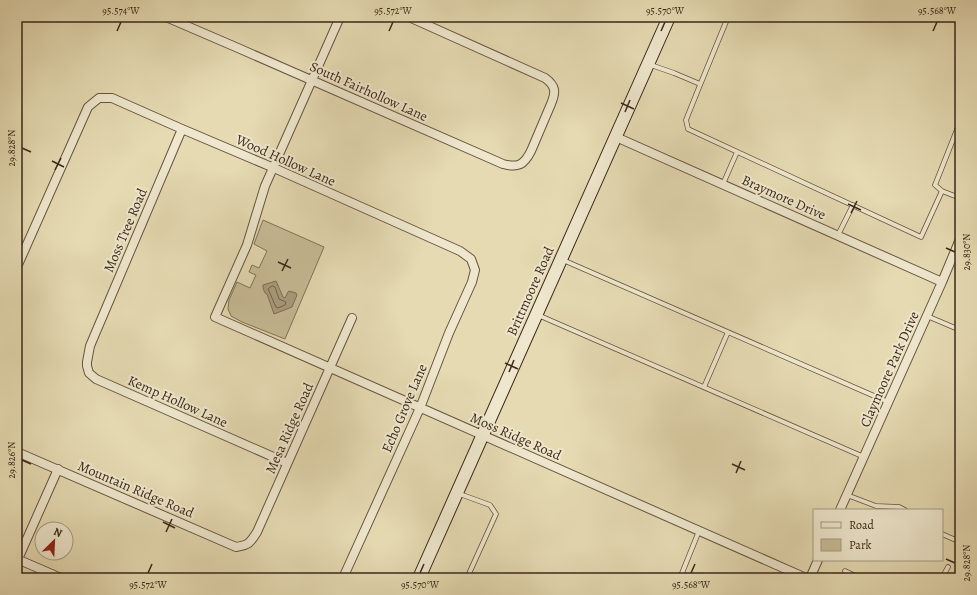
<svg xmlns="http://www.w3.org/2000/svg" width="977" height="595" viewBox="0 0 977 595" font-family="Alegreya,serif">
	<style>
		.green { fill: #c8bc98; stroke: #827258 }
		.water { fill: #ab9d7e; stroke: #7e6e56 }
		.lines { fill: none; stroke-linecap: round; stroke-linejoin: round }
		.shore { stroke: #73624c; stroke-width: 1 }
		.service-casing { stroke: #66543f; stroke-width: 5.5 }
		.minor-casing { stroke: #66543f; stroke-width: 10 }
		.secondary-casing { stroke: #3b2819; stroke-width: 14 }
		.service { stroke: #eee7cd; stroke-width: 4 }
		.minor { stroke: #eee7cd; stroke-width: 8 }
		.secondary { stroke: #eee7cd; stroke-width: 12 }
		.ticks { fill: none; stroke: #3b2819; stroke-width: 1.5 }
		.labels { text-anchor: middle; stroke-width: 4; stroke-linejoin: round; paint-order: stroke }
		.street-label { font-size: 14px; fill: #3b2819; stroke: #eee7cd }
		.neatline { fill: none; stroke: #3b2819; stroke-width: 1.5 }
		.ticks-label { font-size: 10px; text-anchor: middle; fill: #3b2819 }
	</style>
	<rect width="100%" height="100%" fill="#e5dab2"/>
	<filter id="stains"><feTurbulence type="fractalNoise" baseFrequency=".005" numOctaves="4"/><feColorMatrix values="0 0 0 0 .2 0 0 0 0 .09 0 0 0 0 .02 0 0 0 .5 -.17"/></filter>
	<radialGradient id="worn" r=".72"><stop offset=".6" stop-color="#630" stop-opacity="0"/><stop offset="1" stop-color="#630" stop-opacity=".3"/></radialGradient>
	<!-- green -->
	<path class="green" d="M263,220L324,247L285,339L242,322L231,316L228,309L229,300L237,282L250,288L256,275L249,272L252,265L259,268L267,251L254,244Z"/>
	<!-- water -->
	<path class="water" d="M276,281L283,297L285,298L288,292L289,291L296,293L297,295L292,307L274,314L267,294L265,293L263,288V285Z"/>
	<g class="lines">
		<!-- shore -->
		<path class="shore" d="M273,286L275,287L279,299L286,302L285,305L278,308L276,307L268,289L269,288Z"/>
		<!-- service casing -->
		<g class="service-casing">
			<path id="service" d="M728,17L698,90L686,120L688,129L921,237L942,191L935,185L960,122
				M648,64L674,73L700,84
				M723,184L737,152
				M942,191L960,198
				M838,235L853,205
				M563,260L888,402
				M538,315L864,457
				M927,316L960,330
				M704,387L728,332
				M457,493L490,505L496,514L467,578
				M847,495L876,506L899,507L905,510
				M942,534L958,541L960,536
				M845,571L860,578
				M680,578L699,531
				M942,578L948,567"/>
		</g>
		<!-- minor casing -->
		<g class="minor-casing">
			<path id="minor" d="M166,17L238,48L503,164C518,168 524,165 531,151L551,104C556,92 556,86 545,78L409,17
				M340,17L265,186L247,245L215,317L806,578
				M182,129L90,346L87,362V366L89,373L96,379L287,463
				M616,137L942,282
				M17,267L88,107L99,98H112L182,129L274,168L460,251L471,259L475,270L472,282L449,333L420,408L343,578
				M17,452L236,547C249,545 250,543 257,532L352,318
				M840,510L942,282L960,239
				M17,559L61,578
				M18,559L58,469
				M810,578L818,560"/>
		</g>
		<!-- secondary casing -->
		<g class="secondary-casing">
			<path id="secondary" d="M419,578L669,17"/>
		</g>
		<!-- service -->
		<use href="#service" class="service"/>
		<!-- minor -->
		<use href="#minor" class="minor"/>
		<!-- secondary -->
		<use href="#secondary" class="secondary"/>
	</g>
	<!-- ticks -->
	<path class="ticks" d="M117,31L121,22M389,31L393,22M661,31L665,22M933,31L937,22M621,103L634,109M625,112L630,100M22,148L31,152M52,161L64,167M55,170L61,158M848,204L861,210M851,213L857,201M946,248L955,252M278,262L291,268M282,271L288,259M505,363L518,369M509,372L514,360M22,460L31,464M732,464L745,470M736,473L741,461M163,522L175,528M166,532L172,519M946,559L955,563M148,573L152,564M420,573L424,564M691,573L695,564"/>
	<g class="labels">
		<!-- street labels -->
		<g class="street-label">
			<text transform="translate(369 91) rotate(24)" y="5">South Fairhollow Lane</text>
			<text transform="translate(286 160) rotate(24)" y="5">Wood Hollow Lane</text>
			<text transform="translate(784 197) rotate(24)" y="5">Braymore Drive</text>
			<text transform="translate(125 230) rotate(-67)" y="5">Moss Tree Road</text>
			<text transform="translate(530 291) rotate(-66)" y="5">Brittmoore Road</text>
			<text transform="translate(889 369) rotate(-66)" y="5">Claymoore Park Drive</text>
			<text transform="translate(178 401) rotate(24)" y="5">Kemp Hollow Lane</text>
			<text transform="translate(404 408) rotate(-67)" y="5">Echo Grove Lane</text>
			<text transform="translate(289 428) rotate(-66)" y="5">Mesa Ridge Road</text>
			<text transform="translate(516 436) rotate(24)" y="5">Moss Ridge Road</text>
			<text transform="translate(136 489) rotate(23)" y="5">Mountain Ridge Road</text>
		</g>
	</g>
	<!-- margin -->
	<rect width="977" height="595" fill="none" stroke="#e5dab2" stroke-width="44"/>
	<!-- legend -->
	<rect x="813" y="509" width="130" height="52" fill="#eee7cd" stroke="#a69b85"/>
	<rect x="821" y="522" width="20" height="6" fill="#eee7cd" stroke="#a69b85"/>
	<text x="849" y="529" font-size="12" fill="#3b2819">Road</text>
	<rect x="821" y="539" width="20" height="12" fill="#c8bc98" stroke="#a69b85"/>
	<text x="849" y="549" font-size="12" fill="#3b2819">Park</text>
	<!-- north arrow -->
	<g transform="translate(54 541) rotate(24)"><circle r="19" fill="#eee7cd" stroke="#a69b85"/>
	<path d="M0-3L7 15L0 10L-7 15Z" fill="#8f2418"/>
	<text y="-6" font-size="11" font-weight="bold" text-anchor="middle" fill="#3b2819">N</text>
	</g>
	<rect x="22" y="22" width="933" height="551" class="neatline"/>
	<g class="ticks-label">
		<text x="121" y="14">95.574°W</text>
		<text x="393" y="14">95.572°W</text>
		<text x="665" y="14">95.570°W</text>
		<text x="937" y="14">95.568°W</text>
		<text transform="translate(11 148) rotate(-90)" y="4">29.828°N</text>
		<text transform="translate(966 252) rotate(-90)" y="4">29.830°N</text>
		<text transform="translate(11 460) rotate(-90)" y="4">29.826°N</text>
		<text transform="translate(966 563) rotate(-90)" y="4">29.828°N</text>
		<text x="148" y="588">95.572°W</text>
		<text x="420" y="588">95.570°W</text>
		<text x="691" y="588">95.568°W</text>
	</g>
	<rect width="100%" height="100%" filter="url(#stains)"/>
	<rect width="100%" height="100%" fill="url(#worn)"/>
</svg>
